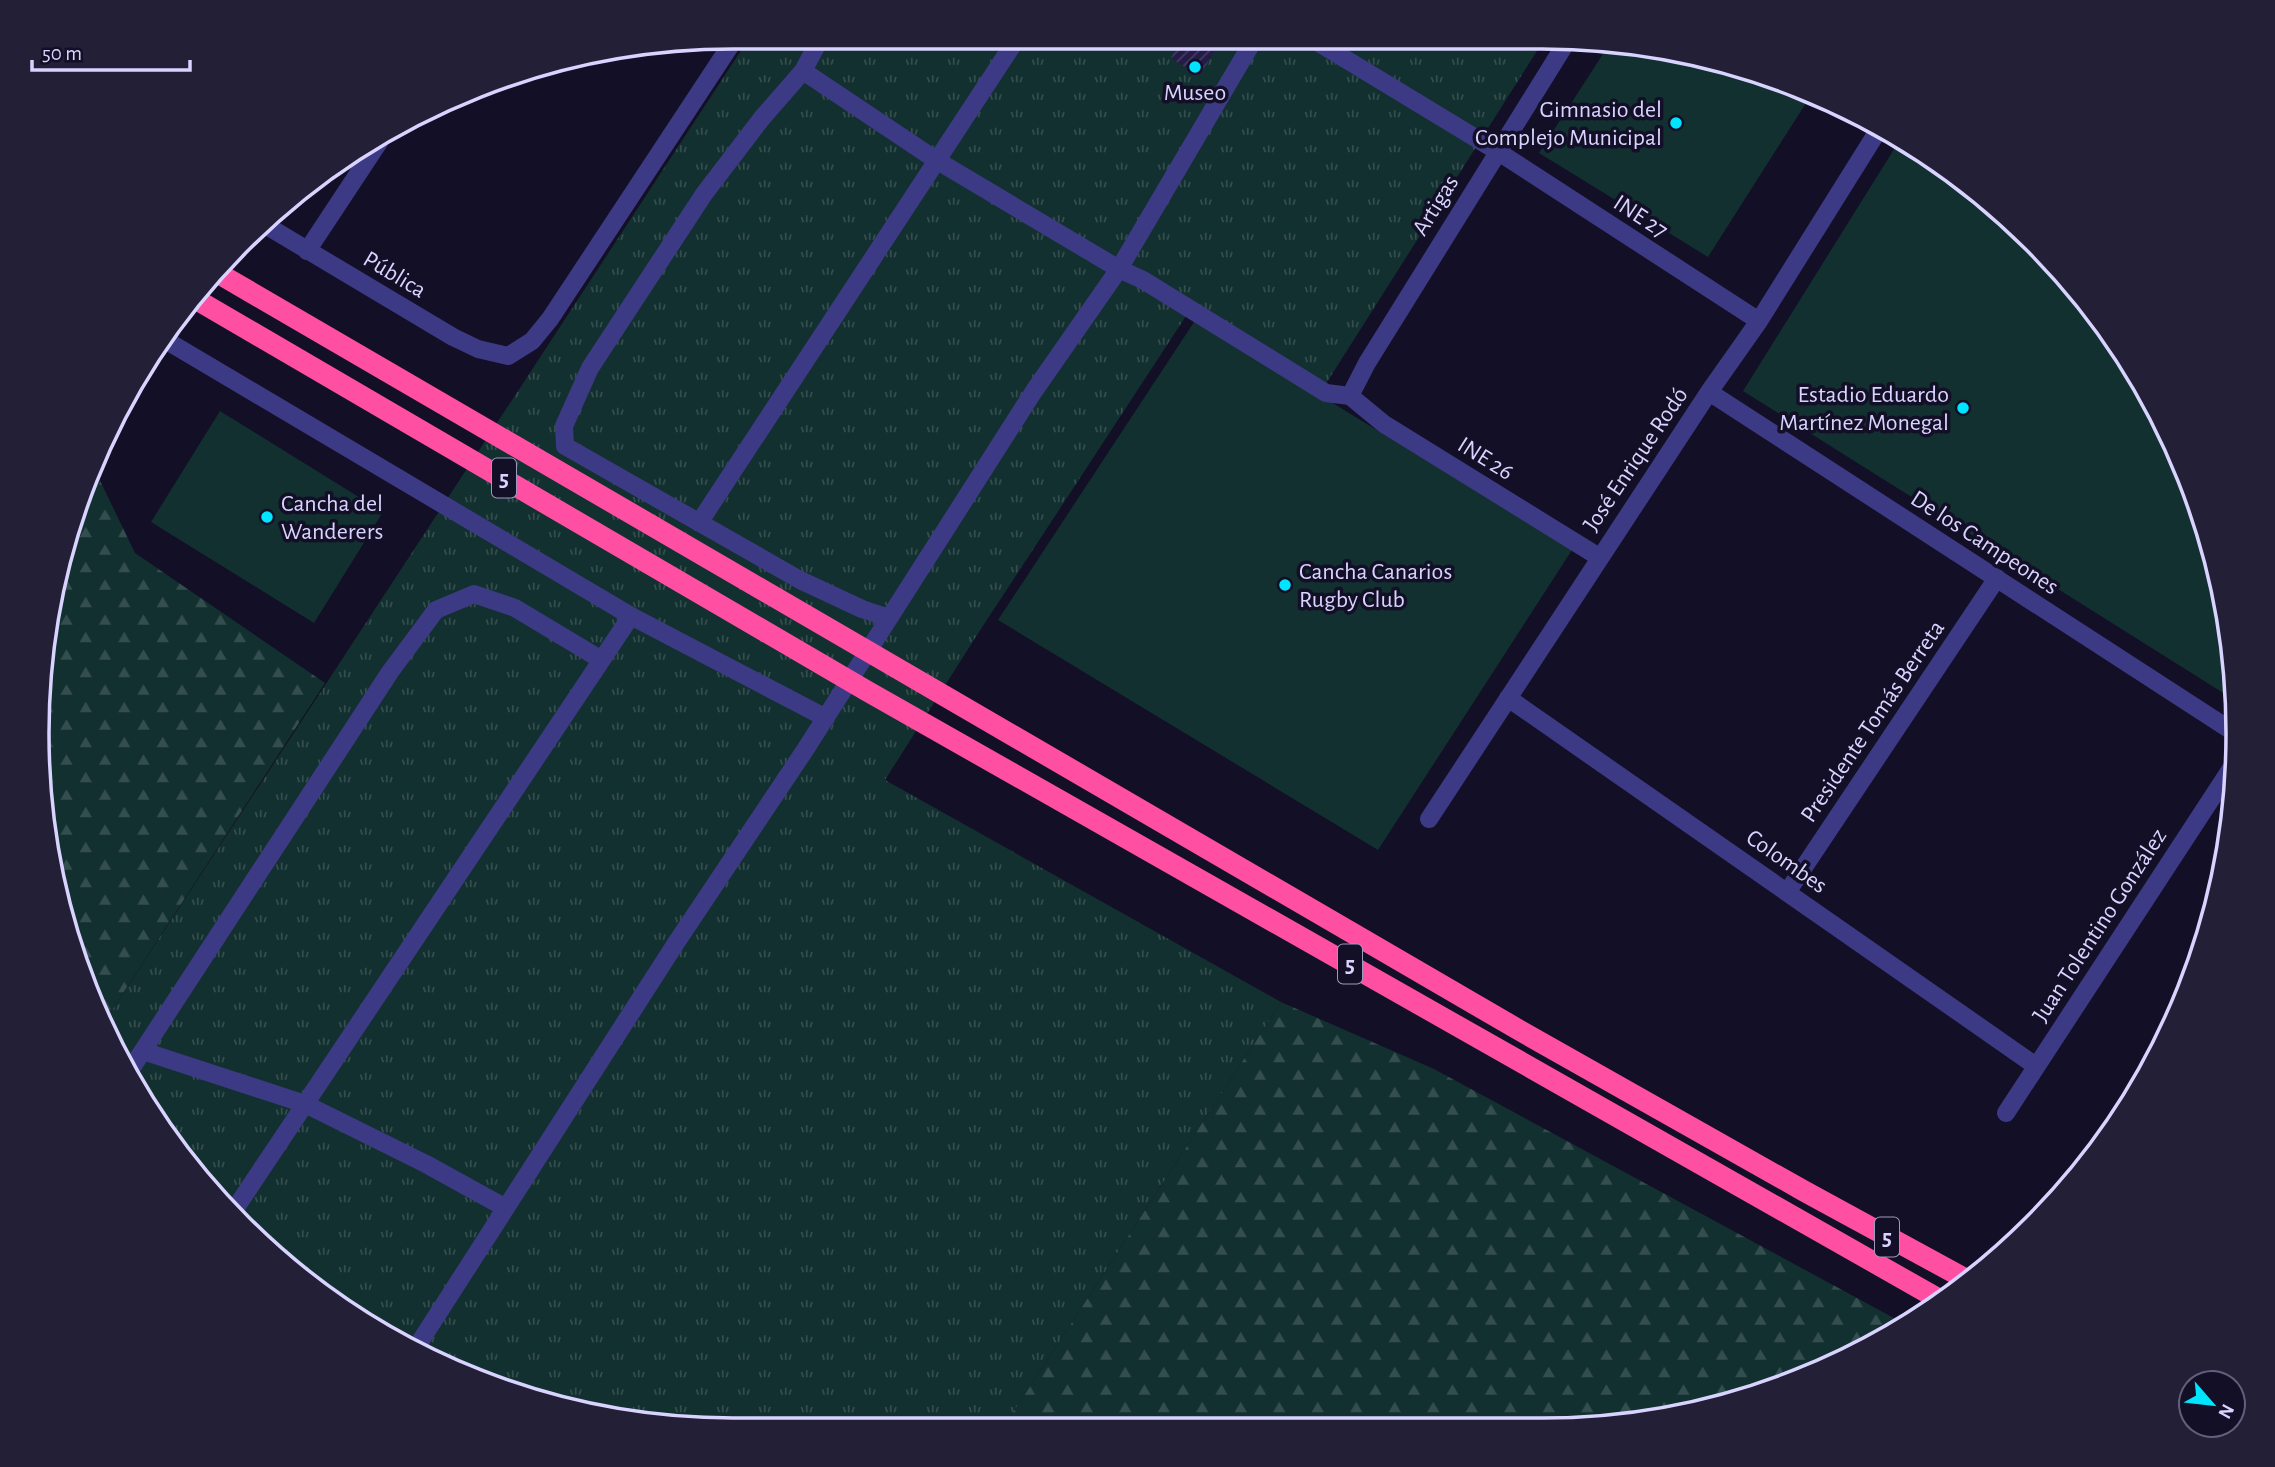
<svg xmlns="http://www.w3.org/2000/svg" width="2275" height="1467" viewBox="0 0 2275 1467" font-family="'Alegreya Sans',sans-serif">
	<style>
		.grass { fill: #12302f }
		.forest { fill: url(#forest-firs) }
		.park { fill: url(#park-tufts) }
		.building { fill: url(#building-hatch) }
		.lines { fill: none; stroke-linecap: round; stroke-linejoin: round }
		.minor { stroke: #3d3a85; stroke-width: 18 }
		.highway { stroke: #ff4fa3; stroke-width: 21 }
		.poi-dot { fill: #00e5ff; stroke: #130f26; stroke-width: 2.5 }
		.labels { text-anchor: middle; stroke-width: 7; stroke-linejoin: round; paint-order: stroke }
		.shield { fill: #130f26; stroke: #9e99be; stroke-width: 2 }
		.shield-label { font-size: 23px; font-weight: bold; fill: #d9d4ff }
		.poi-label { font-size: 24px; fill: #d9d4ff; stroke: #130f26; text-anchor: end }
		.street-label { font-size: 24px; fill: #d9d4ff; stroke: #130f26 }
		.rim { fill: none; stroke: #d9d4ff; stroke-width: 3.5 }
	</style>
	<defs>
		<pattern id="forest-firs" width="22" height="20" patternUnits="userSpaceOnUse" patternTransform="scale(1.75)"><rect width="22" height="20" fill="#12302f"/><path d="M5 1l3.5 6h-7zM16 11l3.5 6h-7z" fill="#344d4e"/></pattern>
		<pattern id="park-tufts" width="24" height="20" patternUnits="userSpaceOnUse" patternTransform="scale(1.75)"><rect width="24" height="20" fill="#12302f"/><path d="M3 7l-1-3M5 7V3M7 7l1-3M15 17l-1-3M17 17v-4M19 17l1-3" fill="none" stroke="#344d4e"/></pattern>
		<pattern id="building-hatch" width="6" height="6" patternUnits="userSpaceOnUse" patternTransform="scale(1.75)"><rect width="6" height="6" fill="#241b47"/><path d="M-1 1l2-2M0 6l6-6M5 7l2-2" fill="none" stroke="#433b63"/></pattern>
	</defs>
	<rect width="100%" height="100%" fill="#130f26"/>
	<!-- grass -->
	<path class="grass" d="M1610,43H1633L1813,92L1708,257L1539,153Z
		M1901,138L2001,209L2094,309L2166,425L2214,553L2237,688L2236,701L1743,391Z
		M1196,319L1572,550L1378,850L998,620Z
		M220,411L383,512L314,623L151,522Z"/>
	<!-- forest -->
	<path class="forest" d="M93,466L135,553L325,683L105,1021L60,913L43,824L38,688L74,509Z
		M1281,1002L1434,1069L1905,1324L1850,1358L1721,1407L1587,1429L1004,1426Z"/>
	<!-- park -->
	<path class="park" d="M746,43H1542L1322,390L1190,310L977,635L885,780L1281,1002L1004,1426L643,1424L466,1377L385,1337L274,1258L209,1193L130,1082L105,1021Z"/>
	<!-- building -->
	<path class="building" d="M1180,43H1220L1199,76L1171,58Z"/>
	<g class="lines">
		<!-- minor -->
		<path class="minor" d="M818,43L803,71L936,160L1119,269L1143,280L1326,393L1350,396
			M1319,43L1497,151L1759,321
			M803,71L762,118L704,194L590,368L564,426L565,446L800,580L862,609L889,618
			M262,223L453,337L478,349L508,356L532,341L550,319L732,43
			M307,251L383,136
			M162,338L631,616L826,718
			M1709,392L2235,733
			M1350,396L1367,363L1566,43
			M1350,396L1384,424L1599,557
			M699,523L1014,43
			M1508,698L2036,1066
			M1429,819L1709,392L1759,321L1881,126
			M1788,891L1997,578
			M143,1051L305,1104L426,1164L504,1207
			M127,1075L390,672L436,610L474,594L515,608L600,659
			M2006,1113L2234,764
			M231,1215L631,616
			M414,1351L676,943L805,750L1034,391L1119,269L1252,43"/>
		<!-- highway -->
		<path class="highway" d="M216,272L1519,1030L1804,1191L1971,1282
			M192,297L867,691L1942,1301"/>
	</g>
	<!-- markers -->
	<g class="poi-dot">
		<circle cx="1195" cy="67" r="7"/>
		<circle cx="1676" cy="123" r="7"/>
		<circle cx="1963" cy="408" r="7"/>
		<circle cx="267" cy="517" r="7"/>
		<circle cx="1285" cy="585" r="7"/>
	</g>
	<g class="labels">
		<!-- shield labels -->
		<g class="shield">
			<rect x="492" y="458.5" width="24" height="39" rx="5"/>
			<rect x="1338" y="944.5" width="24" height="39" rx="5"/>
			<rect x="1875" y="1217.5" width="24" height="39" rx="5"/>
		</g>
		<g class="shield-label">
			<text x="504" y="486">5</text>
			<text x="1350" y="972">5</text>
			<text x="1887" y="1245">5</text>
		</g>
		<!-- poi labels -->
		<g class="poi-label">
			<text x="1195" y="100" text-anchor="middle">Museo</text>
			<text x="1662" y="117">Gimnasio del<tspan x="1662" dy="28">Complejo Municipal</tspan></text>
			<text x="1949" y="402">Estadio Eduardo<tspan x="1949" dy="28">Martínez Monegal</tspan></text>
			<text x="281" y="511" text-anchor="start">Cancha del<tspan x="281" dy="28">Wanderers</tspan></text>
			<text x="1299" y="579" text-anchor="start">Cancha Canarios<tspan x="1299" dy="28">Rugby Club</tspan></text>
		</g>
		<!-- street labels -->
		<g class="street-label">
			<text transform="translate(1435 205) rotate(-58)" y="8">Artigas</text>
			<text transform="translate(1641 216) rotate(33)" y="8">INE 27</text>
			<text transform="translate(395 274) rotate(31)" y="8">Pública</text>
			<text transform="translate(1486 458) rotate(32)" y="8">INE 26</text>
			<text transform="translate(1635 459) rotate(-56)" y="8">José Enrique Rodó</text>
			<text transform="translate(1985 542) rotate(33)" y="8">De los Campeones</text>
			<text transform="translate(1872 721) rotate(-56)" y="8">Presidente Tomás Berreta</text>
			<text transform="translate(1787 861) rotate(35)" y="8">Colombes</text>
			<text transform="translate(2099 925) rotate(-57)" y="8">Juan Tolentino González</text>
		</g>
	</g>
	<!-- crop -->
	<path d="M0 0H2275V1467H0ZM733 49H1542A684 684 0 0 1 2226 733V734A684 684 0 0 1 1542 1418H733A684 684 0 0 1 49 734V733A684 684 0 0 1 733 49Z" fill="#231f37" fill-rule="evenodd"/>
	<path class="rim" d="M733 49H1542A684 684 0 0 1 2226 733V734A684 684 0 0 1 1542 1418H733A684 684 0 0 1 49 734V733A684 684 0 0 1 733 49Z"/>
	<!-- north arrow -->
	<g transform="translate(2212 1404) rotate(118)"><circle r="33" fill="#130f26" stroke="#625e7d" stroke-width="2"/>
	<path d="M0-5L12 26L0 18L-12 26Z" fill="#00e5ff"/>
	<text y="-10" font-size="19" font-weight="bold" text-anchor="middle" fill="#d9d4ff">N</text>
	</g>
	<!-- scale -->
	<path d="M32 60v10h158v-10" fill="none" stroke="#d9d4ff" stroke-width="3.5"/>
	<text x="42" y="60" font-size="21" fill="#d9d4ff" stroke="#130f26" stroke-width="5" paint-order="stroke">50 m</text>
</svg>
